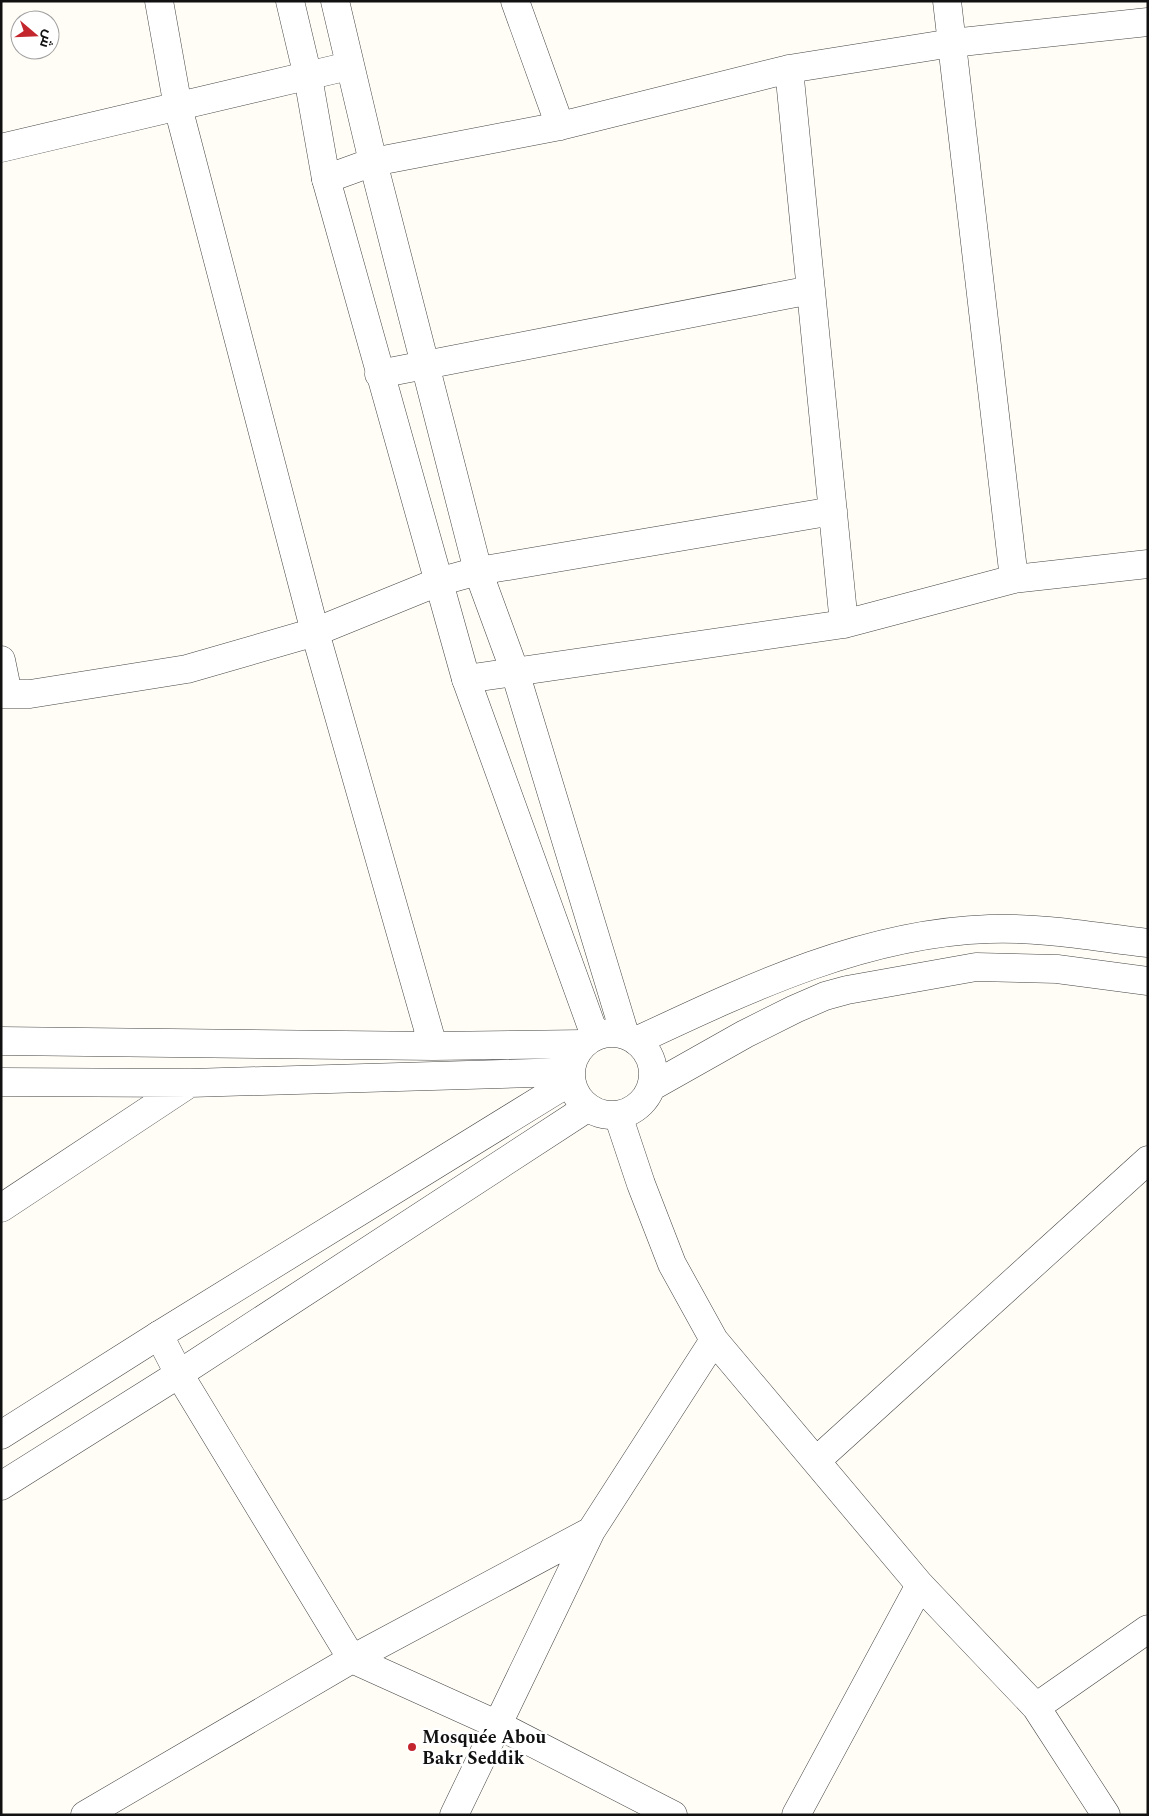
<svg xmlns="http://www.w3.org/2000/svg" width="1149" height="1816" viewBox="0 0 1149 1816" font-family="Spectral,Cairo,serif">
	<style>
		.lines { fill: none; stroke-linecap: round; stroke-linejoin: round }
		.minor-casing { stroke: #444; stroke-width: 29 }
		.tertiary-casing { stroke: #444; stroke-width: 29 }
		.minor { stroke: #fff; stroke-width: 28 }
		.tertiary { stroke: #fff; stroke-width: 28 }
		.poi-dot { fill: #c4262e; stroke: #fff; stroke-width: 2 }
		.labels { text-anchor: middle; stroke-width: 5; stroke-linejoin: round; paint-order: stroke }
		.poi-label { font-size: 18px; font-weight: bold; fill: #111; stroke: #fff; text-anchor: start }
	</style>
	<rect width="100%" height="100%" fill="#fffdf5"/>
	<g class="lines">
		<!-- minor casing -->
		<g class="minor-casing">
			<path id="minor" d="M159,1L178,107L315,632L433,1046
				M515,1L560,126
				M947,1L1014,579
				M789,69L844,624
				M1,148L349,66
				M326,179L373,162L560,126L789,69L952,43L1148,22
				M379,374L811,290
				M1,660L8,694
				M466,679L844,624L1014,579L1148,564
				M1,694H30L187,669L315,632L438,582L478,571L833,511
				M1,1041L433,1046L583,1044
				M1,1082L190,1083L570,1072
				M618,1115L641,1184L672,1264L714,1340L920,1585L1036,1707L1106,1815
				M1,1208L190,1083
				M159,1335L179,1374L352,1659L496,1724L673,1815
				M816,1461L1148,1160
				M1036,1707L1148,1629
				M85,1815L352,1659L591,1531
				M454,1815L591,1531L714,1340
				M796,1815L920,1585"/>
		</g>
		<!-- tertiary casing -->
		<g class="tertiary-casing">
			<path id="tertiary" d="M290,1L308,77L326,179L466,679L595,1036
				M335,1L373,162L478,571L515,672L625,1035
				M571 1074a41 41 0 1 1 82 0a41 41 0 1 1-82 0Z
				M636,1041C747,989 864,933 989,929C1042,927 1095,937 1148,943
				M651,1087L745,1034L795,1009L825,996L847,990L976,967L1057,969L1148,981
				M1,1435L159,1335L571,1081
				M1,1486L179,1374L587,1108"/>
		</g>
		<!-- minor -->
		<use href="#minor" class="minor"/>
		<!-- tertiary -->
		<use href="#tertiary" class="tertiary"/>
	</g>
	<!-- markers -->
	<circle class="poi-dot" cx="412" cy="1747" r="5"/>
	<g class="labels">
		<!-- poi labels -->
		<g class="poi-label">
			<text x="422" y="1743">Mosquée Abou<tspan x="422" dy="21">Bakr Seddik</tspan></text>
		</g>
	</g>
	<!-- border -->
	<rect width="1149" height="1816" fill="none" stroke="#111111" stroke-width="5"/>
	<!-- north arrow -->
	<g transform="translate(35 35) rotate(109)"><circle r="24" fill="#ffffff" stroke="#a0a0a0"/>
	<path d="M0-4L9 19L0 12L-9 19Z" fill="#c4262e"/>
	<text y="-8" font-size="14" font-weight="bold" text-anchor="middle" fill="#111111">ش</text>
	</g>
</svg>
